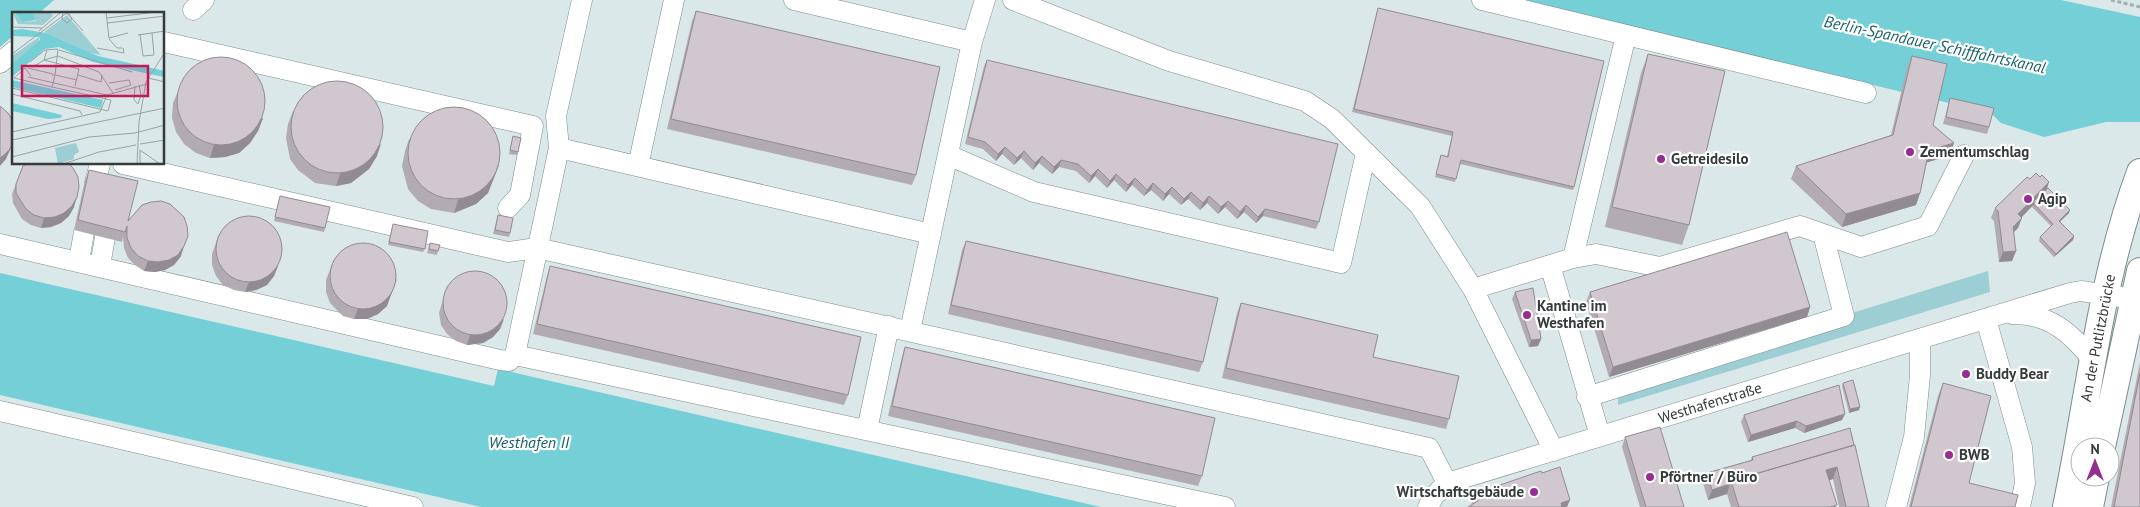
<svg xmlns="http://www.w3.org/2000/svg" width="2140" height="507" viewBox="0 0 2140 507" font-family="'PT Sans',sans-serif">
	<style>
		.green { fill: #9cced3 }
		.water { fill: #74cfd7 }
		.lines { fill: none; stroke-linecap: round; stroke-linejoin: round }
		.minor-casing { stroke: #7e8b8c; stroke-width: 21 }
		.major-casing { stroke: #7e8b8c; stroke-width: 28 }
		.path { stroke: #a3aeaf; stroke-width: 3; stroke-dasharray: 4 2.5; stroke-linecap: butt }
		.minor { stroke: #fff; stroke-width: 20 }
		.major { stroke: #fff; stroke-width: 26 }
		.wall { fill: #b3abb2 }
		.shaded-wall { fill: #928b91 }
		.building { fill: #d0c7cf; stroke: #928b91 }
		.poi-dot { fill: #962d90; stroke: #fff; stroke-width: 2 }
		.labels { text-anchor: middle; stroke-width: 4.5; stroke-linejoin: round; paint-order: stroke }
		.poi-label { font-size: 15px; font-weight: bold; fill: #353a3b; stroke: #fff; text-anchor: start }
		.street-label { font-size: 15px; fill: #353a3b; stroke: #fff }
		.water-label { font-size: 16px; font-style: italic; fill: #166268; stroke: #fff }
		.inset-road { fill: none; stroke: #98a2a3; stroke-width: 1 }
		.view { fill: #c2185b; fill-opacity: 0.15; stroke: #c2185b; stroke-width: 2.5 }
		.inset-edge { fill: none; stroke: #353a3b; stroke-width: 2.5 }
	</style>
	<rect width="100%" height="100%" fill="#dae8e9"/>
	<!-- green -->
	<path class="green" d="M1988,271L1990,292L1618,405V393L1852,313Z"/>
	<!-- water -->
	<path class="water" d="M0,0H54L38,14H14V35L0,47Z
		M1514,0H2061L2140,17V122H2106L2044,137L2001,123L1991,113Z
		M0,273L494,386L498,369L1101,507H481L0,395Z"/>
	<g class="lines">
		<!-- minor casing -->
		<g class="minor-casing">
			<path id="minor" d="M794,0L972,42
				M1013,0L1169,61L1305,101L1332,119L1420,206L1473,289L1554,451
				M1482,0L1866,93
				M193,10L204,0
				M164,42L533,126L520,195L508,208
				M0,63L14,51
				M559,148L556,116L582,0
				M948,155L1034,192L1341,263L1366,153
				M123,164L508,252L537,248L1429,448L1447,483
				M638,166L674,0
				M95,182L100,164
				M931,234L559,148L515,355L1225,507
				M1823,234L1861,247L1928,226L1964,155
				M0,244L500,360L509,361L515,355
				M1573,258L1626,35
				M79,261L84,232
				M1550,265L1600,436
				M100,266L105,237
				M1473,289L1573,258L1596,254L1660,267L1800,226L1823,234L1844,316L1587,397
				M2012,314C2049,313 2073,334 2094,362
				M1986,319L2022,447L2025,483L2020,507
				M910,331L972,42L985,0
				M0,411L413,507
				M867,430L889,326
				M1428,507L1434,496L1447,483L2070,293L2081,291L2134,299
				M1896,507L1914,437L1920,375V339"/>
		</g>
		<!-- major casing -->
		<g class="major-casing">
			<path id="major" d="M2102,447L2140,271
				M2066,507C2089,396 2100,280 2140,172
				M2090,507L2096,477"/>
		</g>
		<!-- path -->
		<path class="path" d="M2111,0L2140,7"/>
		<!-- minor -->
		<use href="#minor" class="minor"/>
		<!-- major -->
		<use href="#major" class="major"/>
	</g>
	<!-- wall -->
	<path class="wall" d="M1378,8L1574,187L1573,190L1460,164L1455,182L1435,177L1441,155L1447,156L1452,136L1352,112Z
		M696,11L916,175L912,185L667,129L692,21Z
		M1648,54L1689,225L1682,245L1605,227L1641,73Z
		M1912,56L1933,125L1954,143L1949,156L1927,162L1920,193L1916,205L1842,227L1791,179L1796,166L1891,135L1907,68Z
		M987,60L1319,222L1316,229L1263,216L1256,223L1244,212L1237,219L1225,207L1218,214L1207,203L1200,210L1188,199L1181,205L1169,194L1163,201L1151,190L1144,196L1132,185L1126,192L1114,180L1107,188L1095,176L1089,183L1076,171L1059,167L1052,174L1039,163L1033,170L1021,158L1014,165L1002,154L996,161L983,149L965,144L984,66Z
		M178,91L263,118L258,131L250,143L239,153L225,157L210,158L196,153L184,144L176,132L172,118L173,103Z
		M1950,98L1989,127L1987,134L1943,124Z
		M293,111L377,156L369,169L351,183L336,186L315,183L298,170L290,159L286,138L288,124Z
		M513,136L518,152L517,155L509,154Z
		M409,139L499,165L488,193L476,204L454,213L431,209L418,201L408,189L402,166L405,151Z
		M23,166L74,207L69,216L61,223L51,227L41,228L31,225L22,219L13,203L12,194Z
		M89,170L128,221L181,256L174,265L165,270L155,272L144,271L135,265L128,258L124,248L123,237L122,242L74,230L85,180Z
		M2047,189L2069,213L2060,222L2074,236L2073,240L2054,257L2039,241L2040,237L2051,226L2032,207V206L2021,217L2018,228L2013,232L2016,251L2012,261L1999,262L1994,221L1991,218L1995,208Z
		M280,196L325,228L324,232L274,221Z
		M498,215L510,233L509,237L493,234Z
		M393,224L425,249L423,252L388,245Z
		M219,234L282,255L274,276L267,285L256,290L245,292L234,290L223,285L216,276L212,265V254Z
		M966,241L1203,362L1199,372L948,314L962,250Z
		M430,243L438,251L437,255L427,253Z
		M334,259L387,306L378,314L367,319H354L343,316L330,303L326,292V280Z
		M550,266L848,395L844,405L533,334L547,276Z
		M447,286L500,329L493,337L483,343L467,345L456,341L447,334L441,325L439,313Z
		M1515,292L1541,339L1538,346L1529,347L1512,299Z
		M1590,292L1810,307L1807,317L1609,377L1586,302Z
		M1241,303L1373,357L1449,419L1446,429L1222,378L1237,313Z
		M905,347L1202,476L1198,486L888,416L902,357Z
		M2140,362V507H2111Z
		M1843,383L1859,410L1849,413L1842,386Z
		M1943,383L1969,483L2015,507H1909L1938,396Z
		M1744,415L1842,420L1804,433L1795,428L1748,442L1741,422Z
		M1625,437L1684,507H1640L1622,447Z
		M1854,445L1869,507H1839L1833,479L1829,480L1836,507H1731L1727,494L1708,500L1703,483L1707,473L1751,460L1752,457Z
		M1542,473L1471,505L1476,493Z"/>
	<!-- shaded-wall -->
	<path class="shaded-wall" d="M263,118L258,131L250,143L239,153L225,157L210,158L214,145Z
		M14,141L6,159L0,166V158Z
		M1954,143L1949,156L1925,163L1929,150Z
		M381,144L377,156L369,169L351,183L336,186L340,174Z
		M1005,147L1002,154L996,161L998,154Z
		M1024,151L1021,158L1014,165L1017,158Z
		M1042,156L1039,163L1033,170L1035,163Z
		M1061,160L1059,167L1052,174L1054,167Z
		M499,165L488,193L476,204L454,213L458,200Z
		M1098,169L1095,176L1089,183L1091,176Z
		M1116,174L1114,180L1107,188L1110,181Z
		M1135,178L1132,185L1126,192L1128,185Z
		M2049,182L2046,192L2015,224L2018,214Z
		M1153,183L1151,190L1144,196L1147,190Z
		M1172,187L1169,194L1163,201L1165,194Z
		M1191,192L1188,199L1181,205L1184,199Z
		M1920,193L1916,205L1842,227L1846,214Z
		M1209,196L1207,203L1200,210L1203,203Z
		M77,197L74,207L69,216L61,223L51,227L41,228L44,218Z
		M1228,201L1225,207L1218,214L1221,207Z
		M1246,205L1244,212L1237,219L1240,212Z
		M1265,209L1263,216L1256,223L1258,217Z
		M2070,210L2069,213L2057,224L2059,221Z
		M2022,218L2018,228L2009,237L2013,227Z
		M2074,236L2073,240L2054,257L2056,254Z
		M184,246L181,256L174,265L165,270L155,272L144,271L148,261Z
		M2016,251L2012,261L1999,262L2003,252Z
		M278,266L274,276L267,285L256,290L245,292L249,282Z
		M397,279L387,306L378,314L367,319H354L358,309Z
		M1810,307L1807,317L1609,377L1613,367Z
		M504,319L500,329L493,337L483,343L467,345L470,335Z
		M1541,339L1538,346L1529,347L1531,340Z
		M1860,407L1859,410L1849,413L1850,409Z
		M1845,414L1842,420L1804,433L1806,426Z
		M1797,421L1795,428L1748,442L1751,435Z
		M1837,467L1833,479L1821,483L1826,470Z
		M1730,484L1727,494L1708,500L1712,490Z
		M1570,500L1567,507H1559L1561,503Z"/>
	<!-- building -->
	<path class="building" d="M1378,8L1604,61L1574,187L1461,160L1456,179L1436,174L1441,155L1448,157L1453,132L1354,109Z
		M696,11L940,67L916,175L671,119Z
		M1648,54L1725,71L1689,225L1612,207Z
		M1912,56L1947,64L1933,125L1954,143L1929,150L1920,193L1846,214L1796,166L1893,135Z
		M177 101a44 44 0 1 1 88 0a44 44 0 1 1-88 0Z
		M987,60L1338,144L1319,222L1265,209L1258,217L1246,205L1240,212L1228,201L1221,207L1209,196L1203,203L1191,192L1184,199L1172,187L1165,194L1153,183L1147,190L1135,178L1128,185L1116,174L1110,181L1098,169L1091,176L1078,164L1061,160L1054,167L1042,156L1035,163L1024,151L1017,158L1005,147L998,154L985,142L968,137Z
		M291 127a46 46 0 1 1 92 0a46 46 0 1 1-92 0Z
		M1950,98L1994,108L1989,127L1946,117Z
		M0,106L8,113L13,121L14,139V141L10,149L3,156L0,158Z
		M408 153a46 46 0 1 1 92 0a46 46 0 1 1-92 0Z
		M513,136L521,138L518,152L510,150Z
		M27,164H69L73,168L78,177L79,187L77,197L72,206L64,213L55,217L44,218L34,215L26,209L16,193V184L23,166Z
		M89,170L138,181L128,221L142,205L151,202L161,201L170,204L184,217L187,226L188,236L184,246L178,255L169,260L158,262L148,261L138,256L131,248L127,238V226L125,232L78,220Z
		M2036,173L2040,177L2042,175L2049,182L2018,214L2022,218L2013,227L2016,251L2003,252L1998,211L1995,208L2027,177L2030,179Z
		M2048,188L2070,210L2059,221L2074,236L2056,254L2040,237L2053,224L2034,204V201Z
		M280,196L330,207L325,228L275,217Z
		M498,215L513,218L510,233L495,230Z
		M216 249a33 33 0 1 1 66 0a33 33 0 1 1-66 0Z
		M393,224L428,231L425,249L389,242Z
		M1787,232L1810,307L1613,367L1590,292Z
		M966,241L1218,298L1203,362L951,305Z
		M330 276a33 33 0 1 1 66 0a33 33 0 1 1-66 0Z
		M430,243L440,245L438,251L429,249Z
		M550,266L861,337L848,395L537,324Z
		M443 303a32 32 0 1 1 64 0a32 32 0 1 1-64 0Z
		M1533,288L1541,339L1531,340L1515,292Z
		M1241,303L1378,335L1373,357L1459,376L1449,419L1226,368Z
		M905,347L1215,418L1202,476L892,406Z
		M2140,373V507H2114Z
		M1853,380L1860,407L1850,409L1843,383Z
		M1943,383L1991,396L1969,483L2018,495L2015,507H1911Z
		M1839,385L1845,414L1806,426L1797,421L1751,435L1744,415Z
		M1660,427L1684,507H1646L1625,437Z
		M1850,428L1854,445L1731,481L1730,484L1712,490L1707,473L1753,460L1752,457Z
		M1855,445L1869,507H1846L1837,467L1826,470L1837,505L1830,507H1739L1731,481Z
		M1560,467L1570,500L1561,503L1562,507H1468L1478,501L1476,493L1541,471L1542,473Z"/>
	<!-- markers -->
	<g class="poi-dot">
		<circle cx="1910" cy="152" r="5"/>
		<circle cx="1661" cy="159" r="5"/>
		<circle cx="2028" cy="199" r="5"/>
		<circle cx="1527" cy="315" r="5"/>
		<circle cx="1966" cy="374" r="5"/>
		<circle cx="1949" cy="455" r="5"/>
		<circle cx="1650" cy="477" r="5"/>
		<circle cx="1534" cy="492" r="5"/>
	</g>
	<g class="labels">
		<!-- poi labels -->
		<g class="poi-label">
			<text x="1920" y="157">Zementumschlag</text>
			<text x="1671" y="164">Getreidesilo</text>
			<text x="2038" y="204">Agip</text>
			<text x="1537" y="311">Kantine im<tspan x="1537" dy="17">Westhafen</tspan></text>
			<text x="1976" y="379">Buddy Bear</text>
			<text x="1959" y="460">BWB</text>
			<text x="1660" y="482">Pförtner / Büro</text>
			<text x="1524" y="497" text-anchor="end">Wirtschaftsgebäude</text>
		</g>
		<!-- street labels -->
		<g class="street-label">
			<text transform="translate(2098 338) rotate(-79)" y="5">An der Putlitzbrücke</text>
			<text transform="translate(1710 403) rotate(-17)" y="5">Westhafenstraße</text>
		</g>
		<!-- water labels -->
		<g class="water-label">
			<text transform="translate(1935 44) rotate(12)" y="6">Berlin-Spandauer Schifffahrtskanal</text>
			<text x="529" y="448">Westhafen II</text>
		</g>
	</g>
	<!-- overview -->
	<g transform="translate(12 12)">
		<rect width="152" height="152" fill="#dae8e9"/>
		<path d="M0,0L12,10L24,9L20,0H39L41,4L31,13L6,12ZM55,3L89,43L108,47L79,41L32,20ZM27,25V30L0,52V44ZM64,131L67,140L62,143V147L46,152L43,136Z" fill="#9cced3"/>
		<path d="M1,0H20L24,8L11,10ZM10,17L34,21L86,44L153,59L152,65L81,50L47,35L33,37L0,65V52L28,28L27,25L0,24V18ZM0,68L91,88L89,96L0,75ZM0,91L50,103L49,106L36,107L0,99Z" fill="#74cfd7"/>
		<path class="inset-road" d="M51,0L50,7L55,11L60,7L56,0M94,0L97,26M55,1L71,19M95,6L144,0M95,11L153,4M0,15L30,16M27,19L49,0M128,22L131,44L142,43L140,21M126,23L153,19M97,26L116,21M97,27L105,36H110M85,36L112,41L111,36M47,38L120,60M0,42L56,0M18,50L33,38L46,37L43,63M21,55L32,48L35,38M16,56L41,62V64M67,57L32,48L46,44L87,60L101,81M66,63L89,70L90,63M19,64L13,56L2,66L40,75M16,65L95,83M136,66L153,70M97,71L117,68L119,73L103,78M63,74L67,57M123,74L122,88L126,92L129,83L127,73M0,76L96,99L99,88L40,75L43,63L65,68M0,82L68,99L70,103M0,120L88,100L95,83L135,72M0,128L153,96M128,132L153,128M0,145L77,125L123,121L153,113M51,152L87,140L124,133M125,152L127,110L134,70L153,40M128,152V138L148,152"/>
		<path class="view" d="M10,54H136V84H10Z"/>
		<rect width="152" height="152" class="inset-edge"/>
	</g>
	<!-- north arrow -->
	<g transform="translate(2095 462)"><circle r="24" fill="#ffffff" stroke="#aeb0b1"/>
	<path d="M0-4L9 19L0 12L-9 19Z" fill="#962d90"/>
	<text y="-8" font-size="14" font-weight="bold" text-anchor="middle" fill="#353a3b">N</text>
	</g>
</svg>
